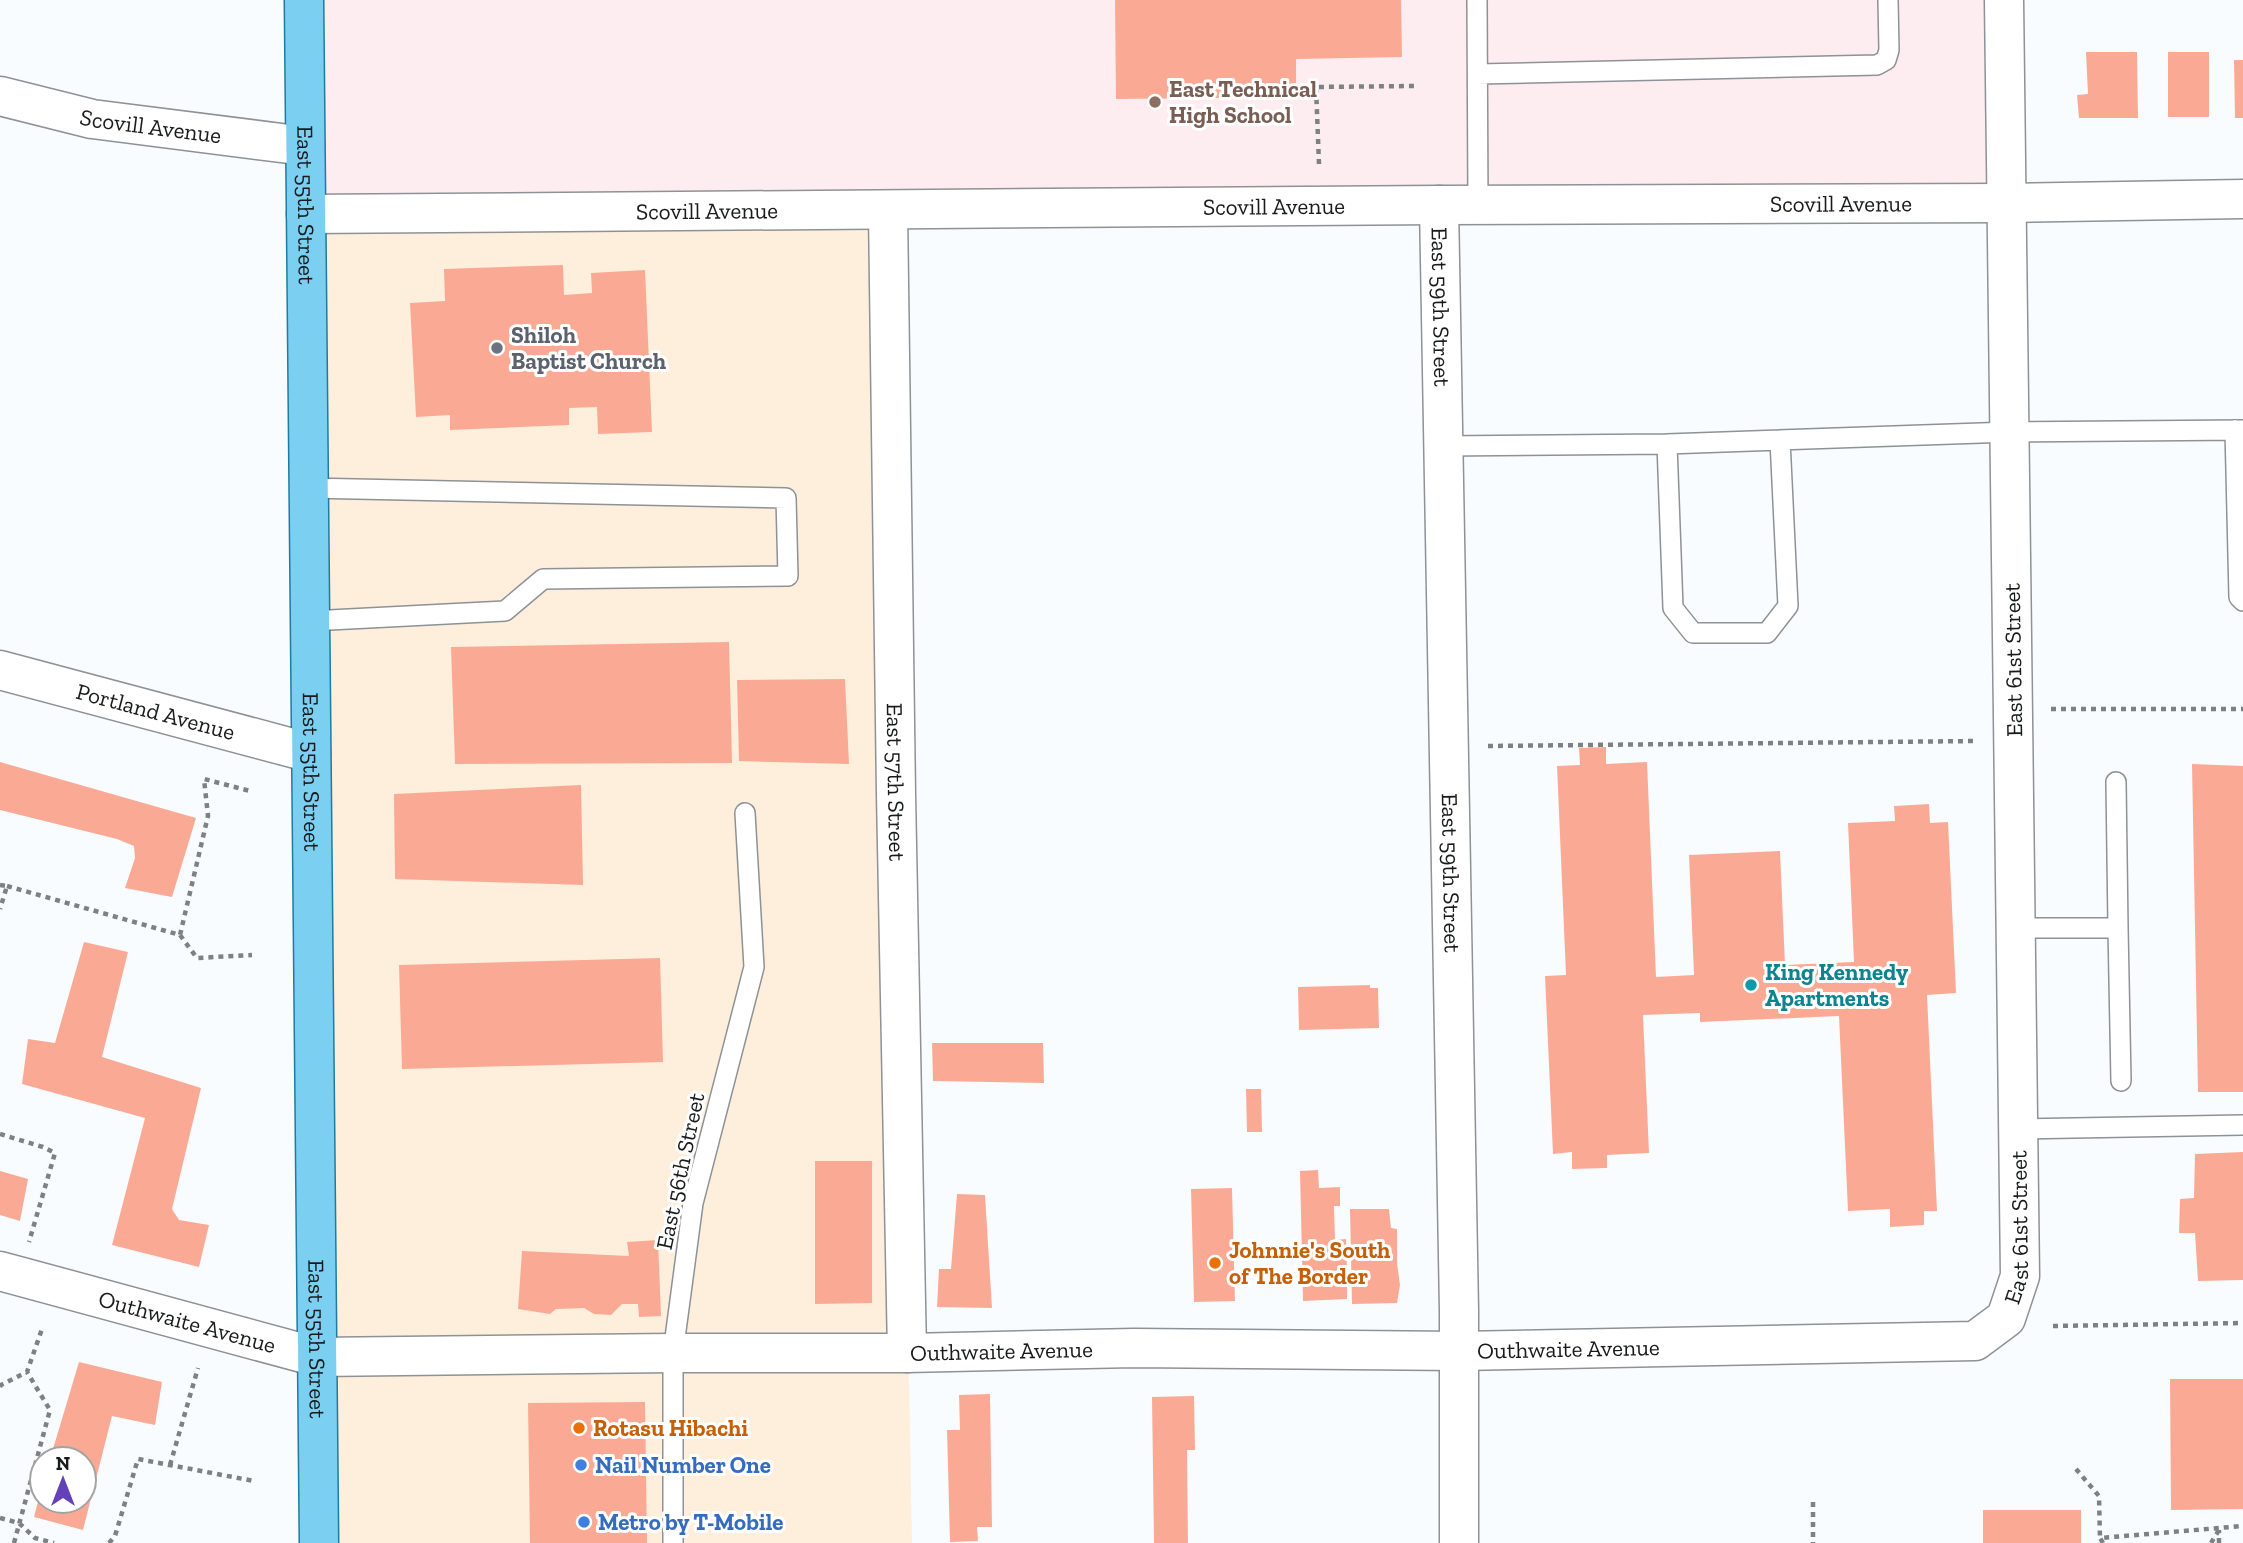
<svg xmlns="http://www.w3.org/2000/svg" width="2243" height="1543" viewBox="0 0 2243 1543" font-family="'Zilla Slab',serif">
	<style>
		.commercial { fill: #feefdc }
		.education { fill: #fdedf0 }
		.building { fill: #faaa94 }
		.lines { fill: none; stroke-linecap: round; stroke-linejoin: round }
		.service-casing { stroke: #8e9195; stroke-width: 22 }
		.minor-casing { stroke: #8e9195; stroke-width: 41 }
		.primary-casing { stroke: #1f7ba0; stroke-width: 41 }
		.path { stroke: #7e8183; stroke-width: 4.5; stroke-dasharray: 5 5; stroke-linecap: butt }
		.service { stroke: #fff; stroke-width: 19 }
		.minor { stroke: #fff; stroke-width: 38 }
		.primary { stroke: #7bcff1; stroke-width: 38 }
		.education-dot { fill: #8d6e63; stroke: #fff; stroke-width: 2.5 }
		.worship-dot { fill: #6b7280; stroke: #fff; stroke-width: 2.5 }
		.culture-dot { fill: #0f9aa8; stroke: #fff; stroke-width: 2.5 }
		.food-dot { fill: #e8710a; stroke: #fff; stroke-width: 2.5 }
		.shop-dot { fill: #3f7fe0; stroke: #fff; stroke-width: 2.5 }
		.labels { text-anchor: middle; stroke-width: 6; stroke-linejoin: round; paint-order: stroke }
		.education-label { font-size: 23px; font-weight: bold; fill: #785e54; stroke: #fff; text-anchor: start }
		.street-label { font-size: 23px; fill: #181a1b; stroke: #fff }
		.worship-label { font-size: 23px; font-weight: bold; fill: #5b616d; stroke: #fff; text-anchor: start }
		.culture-label { font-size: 23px; font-weight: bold; fill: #0d838f; stroke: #fff; text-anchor: start }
		.food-label { font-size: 23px; font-weight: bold; fill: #c56008; stroke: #fff; text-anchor: start }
		.shop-label { font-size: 23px; font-weight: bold; fill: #366cbe; stroke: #fff; text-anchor: start }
	</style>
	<rect width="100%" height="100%" fill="#f9fcff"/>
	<!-- commercial -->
	<path class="commercial" d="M888,210L912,1543H319L306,214Z"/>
	<!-- education -->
	<path class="education" d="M303,0H2004L2007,203L306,214Z"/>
	<!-- building -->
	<path class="building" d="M1115,0H1401L1402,57L1296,59V97L1116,99Z
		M2086,52H2137L2138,118H2079L2077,95L2088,94Z
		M2168,52H2209V117H2168Z
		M2234,60H2243V118H2235Z
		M563,265L564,295L592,293L591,273L645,270L652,432L598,434L597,407L569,408V425L450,430V415L416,417L410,303L445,301L444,269Z
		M729,642L732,763L455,764L451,647Z
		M845,679L849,764L739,761L737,680Z
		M1606,747V764L1647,762L1656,977L1694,975L1689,855L1780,851L1785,965L1854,962L1848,823L1895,821L1894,806L1929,804L1930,823L1948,822L1956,993L1927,995L1937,1211H1924V1225L1890,1227V1209L1848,1211L1839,1016L1700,1022V1013L1643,1015L1649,1153L1607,1155V1168L1572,1169V1152L1553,1154L1545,976L1566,975L1557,766L1580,765L1579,748Z
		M0,762L196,818L172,897L125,888L135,858L134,846L117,839L0,810Z
		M2192,764L2243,766V1092H2198Z
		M581,785L583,885L395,879L394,794Z
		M84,942L128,952L102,1057L201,1088L172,1209L179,1220L209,1225L199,1267L112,1245L145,1118L22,1084L28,1039L55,1043Z
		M660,958L663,1062L402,1069L399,965Z
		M1370,985V988H1378L1379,1028L1299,1030L1298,987Z
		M932,1043H1043L1044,1083L933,1081Z
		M1246,1089H1261L1262,1132H1247Z
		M2243,1152V1280L2198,1281L2195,1233H2179L2180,1199L2194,1198L2195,1154Z
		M815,1161H872V1303L815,1304Z
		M1318,1170L1319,1188L1340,1187V1206H1334L1335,1240L1346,1239L1347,1271H1340V1285H1347V1299L1303,1301L1300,1171Z
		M0,1171L28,1179L20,1221L0,1215Z
		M1232,1188L1235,1301L1194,1302L1191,1189Z
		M957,1194L985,1195L992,1308L937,1307L939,1269H951Z
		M1350,1209H1389L1391,1228L1397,1229V1263L1400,1285L1397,1303L1352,1304Z
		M658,1240L661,1316L639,1317L638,1304H622L611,1315L594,1314L584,1308L556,1309L550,1314L518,1309L522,1251L629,1256L627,1242Z
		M79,1362L162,1382L155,1425L112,1416L83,1530L34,1517L41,1490L42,1501H84V1459H50Z
		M2170,1379H2243V1509L2171,1510Z
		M990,1394L992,1527H977L978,1541L950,1542L947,1430H960L959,1395Z
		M1194,1396L1195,1450H1187L1188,1543H1154L1152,1397Z
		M645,1402L647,1543H530L528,1403Z
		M1983,1510H2081V1543H1983Z"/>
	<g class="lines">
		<!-- service casing -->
		<g class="service-casing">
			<path id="service" d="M1477,0L1478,205
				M1478,74L1877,65L1886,60L1889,50L1888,0
				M2235,430L2239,597L2243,601
				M1667,444L1673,608L1693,633H1767L1788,606L1780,440
				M1443,446L1667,444L2010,432L2243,430
				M308,488L786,498L788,576L543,579L505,611L310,621
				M2016,928H2118L2116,782
				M2118,928L2121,1081
				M2019,1129L2243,1125
				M673,1543V1353L693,1203L754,967L745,813"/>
		</g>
		<!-- minor casing -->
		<g class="minor-casing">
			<g id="minor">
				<path id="s1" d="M0,96L92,119L305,146"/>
				<path id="s2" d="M1439,205L1459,1311V1543"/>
				<path id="s3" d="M888,210L896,794L907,1353"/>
				<path id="s4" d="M306,214L1439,205L2007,203L2243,199"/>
				<path id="s5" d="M0,670L311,753"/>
				<path id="s6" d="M0,1271L317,1357L673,1353H907L1134,1348L1459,1351L1975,1341L2006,1318L2020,1276L2004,0"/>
			</g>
		</g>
		<!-- primary casing -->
		<g class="primary-casing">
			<g id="primary">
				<path id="s7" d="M304,0L319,1543"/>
			</g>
		</g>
		<!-- path -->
		<path class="path" d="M1319,164L1316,87L1415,86
			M2051,709H2243
			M1488,746L1976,741
			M0,885L7,886L0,909
			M7,886L180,935L208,816L204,779L250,791
			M180,935L197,958L252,955
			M0,1134L43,1147L55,1153L29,1242
			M2053,1326L2243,1323
			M0,1387L1,1385L27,1372L43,1326
			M170,1465L198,1368
			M2076,1469L2099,1496L2100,1539
			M1813,1502V1543
			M0,1518L19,1523L35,1538L54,1543
			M14,1543L50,1410L27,1372
			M109,1543L115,1536L138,1459L254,1481
			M2103,1543L2100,1538L2243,1526
			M2211,1543L2219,1530
			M2219,1543V1530"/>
		<!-- service -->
		<use href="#service" class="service"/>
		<!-- minor -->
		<use href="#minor" class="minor"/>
		<!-- primary -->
		<use href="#primary" class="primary"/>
	</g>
	<!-- markers -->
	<circle class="education-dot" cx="1155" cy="102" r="7"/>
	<circle class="worship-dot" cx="497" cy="348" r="7"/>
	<circle class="culture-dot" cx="1751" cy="985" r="7"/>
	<g class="food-dot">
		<circle cx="1215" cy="1263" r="7"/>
		<circle cx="579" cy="1428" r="7"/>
	</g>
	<g class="shop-dot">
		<circle cx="581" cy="1465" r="7"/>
		<circle cx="584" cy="1522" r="7"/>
	</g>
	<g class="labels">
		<!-- education labels -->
		<g class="education-label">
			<text x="1169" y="97">East Technical<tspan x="1169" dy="26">High School</tspan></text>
		</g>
		<!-- street labels -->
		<g class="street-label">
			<text dy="8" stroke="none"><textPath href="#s1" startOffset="154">Scovill Avenue</textPath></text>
			<text dy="8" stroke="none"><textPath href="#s4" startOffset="1535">Scovill Avenue</textPath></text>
			<text dy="8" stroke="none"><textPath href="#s7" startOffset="205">East 55th Street</textPath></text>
			<text dy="8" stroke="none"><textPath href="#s4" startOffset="968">Scovill Avenue</textPath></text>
			<text dy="8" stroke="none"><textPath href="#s4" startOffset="401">Scovill Avenue</textPath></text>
			<text dy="8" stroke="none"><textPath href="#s2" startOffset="102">East 59th Street</textPath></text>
			<text transform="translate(2013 660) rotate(-91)" y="8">East 61st Street</text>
			<text dy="8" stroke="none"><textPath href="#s5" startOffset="161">Portland Avenue</textPath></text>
			<text dy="8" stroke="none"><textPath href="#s7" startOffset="772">East 55th Street</textPath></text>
			<text dy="8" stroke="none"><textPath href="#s3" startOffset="572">East 57th Street</textPath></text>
			<text dy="8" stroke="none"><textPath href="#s2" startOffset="668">East 59th Street</textPath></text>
			<text transform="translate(680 1171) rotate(-78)" y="8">East 56th Street</text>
			<text dy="8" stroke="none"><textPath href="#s6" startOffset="2118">East 61st Street</textPath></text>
			<text dy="8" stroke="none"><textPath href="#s6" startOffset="194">Outhwaite Avenue</textPath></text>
			<text dy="8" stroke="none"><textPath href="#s7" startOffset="1339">East 55th Street</textPath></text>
			<text dy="8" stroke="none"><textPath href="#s6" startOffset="1580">Outhwaite Avenue</textPath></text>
			<text dy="8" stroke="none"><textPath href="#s6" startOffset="1013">Outhwaite Avenue</textPath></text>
		</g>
		<!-- worship labels -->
		<g class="worship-label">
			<text x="511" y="343">Shiloh<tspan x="511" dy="26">Baptist Church</tspan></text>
		</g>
		<!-- culture labels -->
		<g class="culture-label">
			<text x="1765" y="980">King Kennedy<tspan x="1765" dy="26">Apartments</tspan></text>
		</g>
		<!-- food labels -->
		<g class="food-label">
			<text x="1229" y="1258">Johnnie's South<tspan x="1229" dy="26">of The Border</tspan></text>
			<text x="593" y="1436">Rotasu Hibachi</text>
		</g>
		<!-- shop labels -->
		<g class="shop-label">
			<text x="595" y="1473">Nail Number One</text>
			<text x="598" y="1530">Metro by T-Mobile</text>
		</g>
	</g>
	<!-- north arrow -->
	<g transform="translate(63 1480)"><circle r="33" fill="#ffffff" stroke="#a3a3a4" stroke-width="2"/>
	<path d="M0-5L12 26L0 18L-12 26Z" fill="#6541b9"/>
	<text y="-10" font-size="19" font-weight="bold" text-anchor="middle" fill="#181a1b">N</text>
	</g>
</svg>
